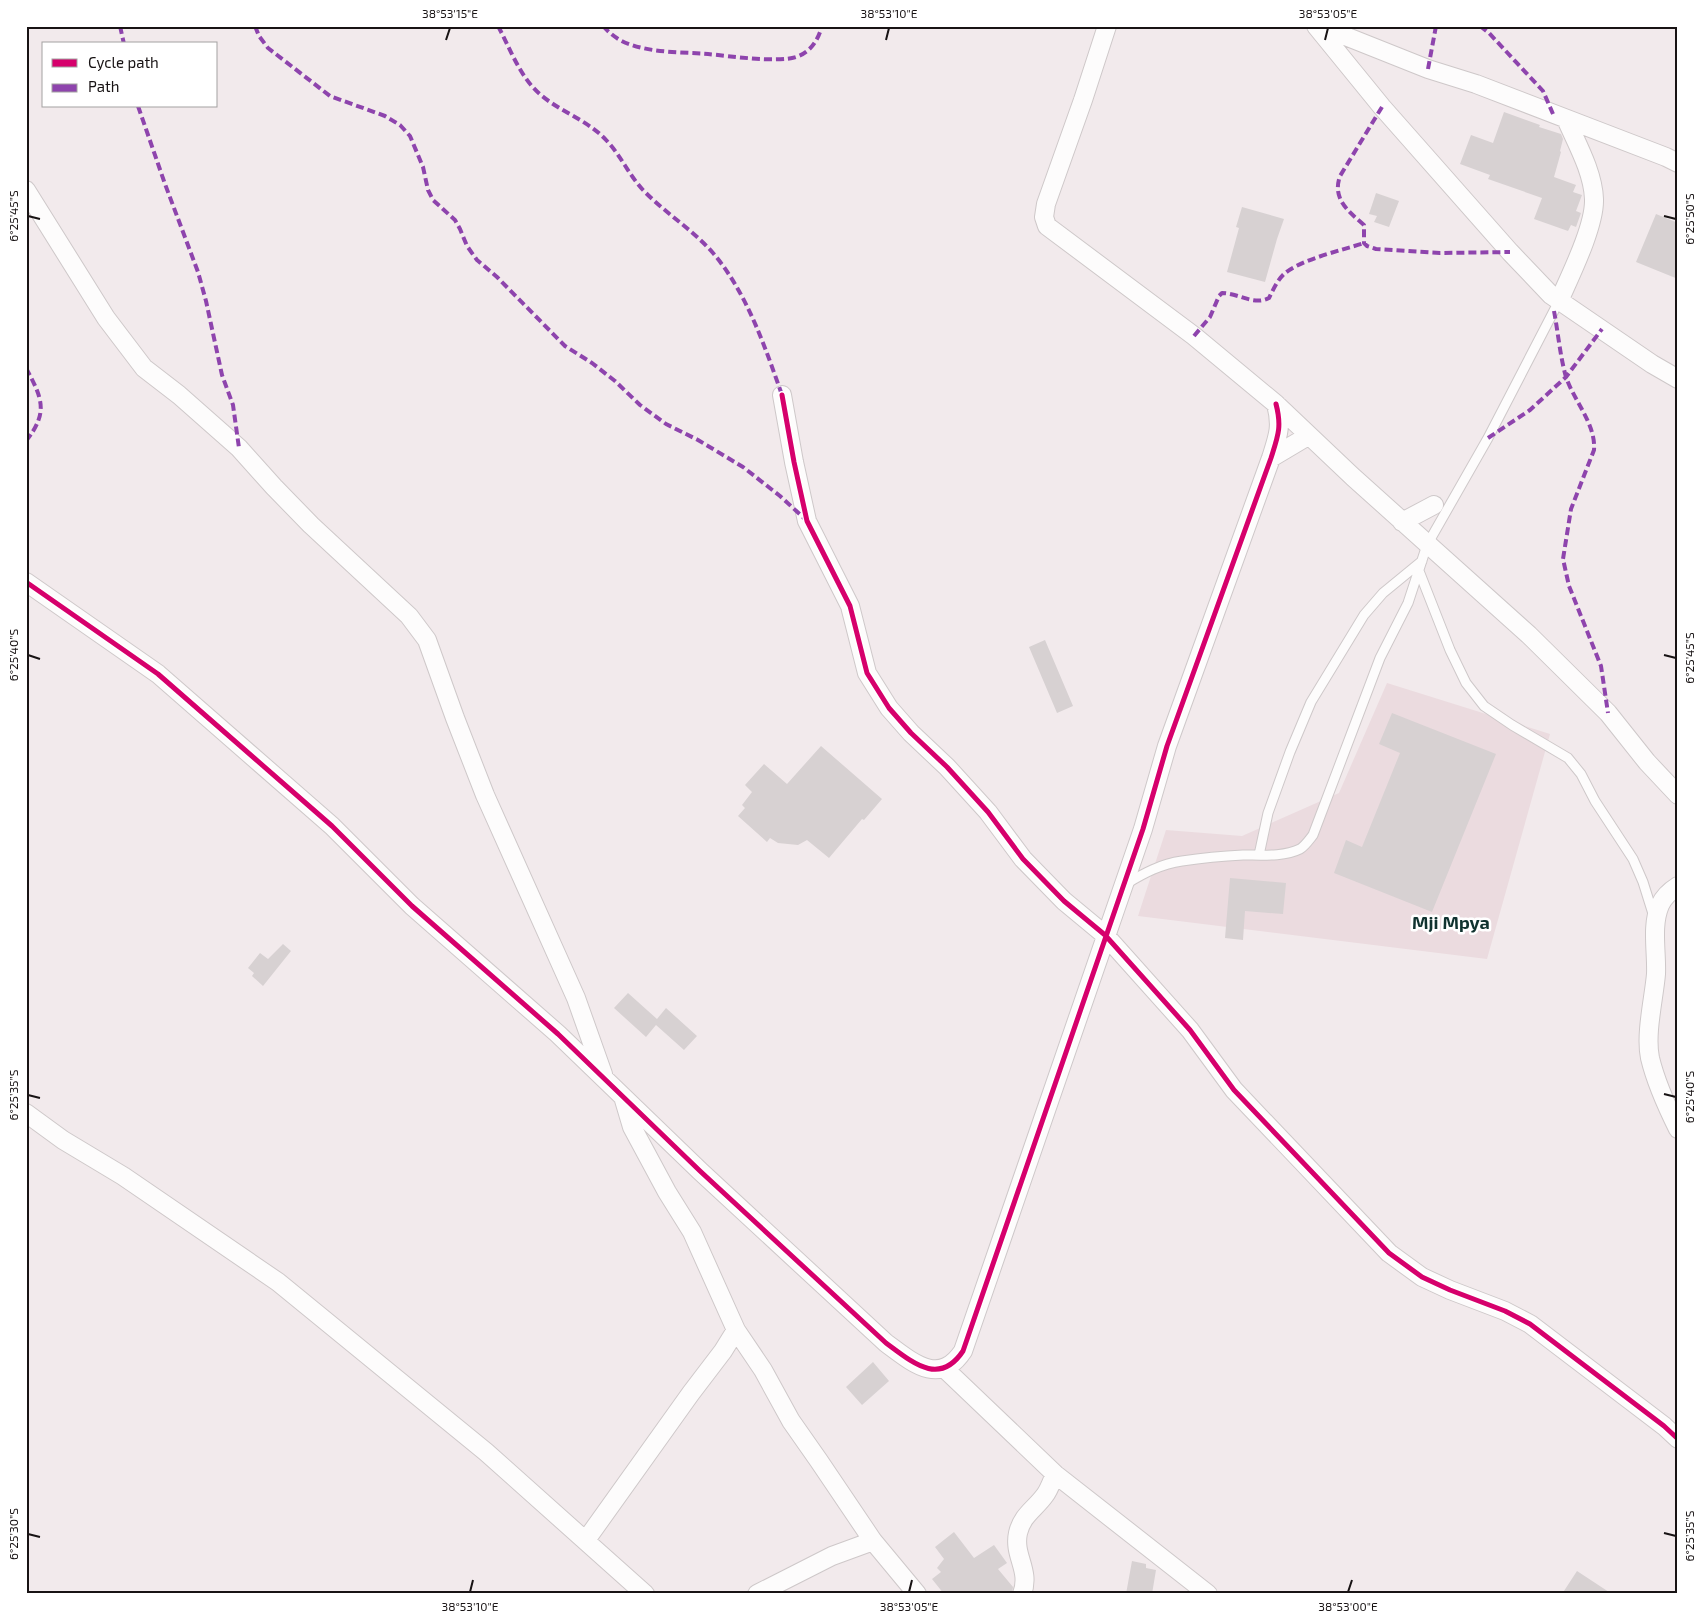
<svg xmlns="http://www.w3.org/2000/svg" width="1704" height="1620" viewBox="0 0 1704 1620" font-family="'Exo 2',sans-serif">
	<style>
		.built { fill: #ebdbdf }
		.building { fill: #d7d1d2 }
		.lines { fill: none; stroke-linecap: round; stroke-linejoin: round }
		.service-casing { stroke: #cec8c9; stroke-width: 11 }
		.minor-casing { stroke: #cec8c9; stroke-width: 20 }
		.service { stroke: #fdfcfc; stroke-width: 9 }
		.minor { stroke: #fdfcfc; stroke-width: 18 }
		.quiet { stroke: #8e44ad; stroke-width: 4; stroke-dasharray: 8 4; stroke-linecap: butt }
		.cycleway-casing { stroke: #fff; stroke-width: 8 }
		.cycleway { stroke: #d6006c; stroke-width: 5 }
		.ticks { fill: none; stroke: #181314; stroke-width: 2 }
		.labels { text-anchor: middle; stroke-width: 5; stroke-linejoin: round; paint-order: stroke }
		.quarter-label { font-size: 18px; font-weight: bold; fill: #10322f; stroke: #fff }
		.neatline { fill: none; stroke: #181314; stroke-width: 2 }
		.ticks-label { font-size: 12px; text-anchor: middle; fill: #181314 }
	</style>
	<rect width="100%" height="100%" fill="#f2eaec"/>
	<!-- built -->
	<path class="built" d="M1387,683L1550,734L1487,959L1138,916L1166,830L1242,836L1339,793Z"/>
	<!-- building -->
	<path class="building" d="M1504,112L1540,125L1539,127L1561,134L1563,139L1560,151L1561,152L1554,177L1576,185L1573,192L1582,195L1576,211L1581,213L1576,227L1571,225L1568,231L1534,219L1542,198L1488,179L1490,175L1460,164L1471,135L1493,143Z
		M1376,193L1399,201L1389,227L1374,222L1377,216L1369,214Z
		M1242,207L1284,219L1277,239L1265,282L1227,272L1239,228L1236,227Z
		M1656,214L1678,223V279L1636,262Z
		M1045,640L1073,706L1057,713L1029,647Z
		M1392,713L1496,754L1432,912L1334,873L1346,840L1362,847L1400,753L1379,744Z
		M821,746L882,799L864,820L862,819L829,858L807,840L798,845L778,843L770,838L767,842L738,816L745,808L742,805L752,792L745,785L764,764L787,784Z
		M1230,878L1286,883L1283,914L1245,911L1243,940L1225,938Z
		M283,944L291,951L263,986L252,976L254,973L248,968L260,953L268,959Z
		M628,993L657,1019L666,1008L697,1036L684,1050L656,1025L646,1037L614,1008Z
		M873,1362L889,1381L862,1405L846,1387Z
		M954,1532L974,1558L994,1545L1007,1563L998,1569L1013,1587L1012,1594H944L932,1579L941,1572L937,1568L944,1559L935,1547Z
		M1132,1561L1146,1564V1568L1156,1570L1152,1594H1126Z
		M1577,1571L1612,1594H1562Z"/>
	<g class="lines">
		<!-- service casing -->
		<g class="service-casing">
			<path id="service" d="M1419,571L1450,650L1466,683L1484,706L1512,725L1568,758L1581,774L1595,801L1633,859L1643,882L1654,917
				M1259,855L1268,813L1290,752L1311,702L1364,615L1383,593L1422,561
				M1126,884C1144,873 1161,864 1182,861C1202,858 1223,856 1243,855C1261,855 1284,857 1300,849C1305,846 1309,840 1313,835L1380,658L1408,603L1427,545L1488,438L1559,301"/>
		</g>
		<!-- minor casing -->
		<g class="minor-casing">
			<path id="minor" d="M1107,26L1083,100L1046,204L1044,217L1047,226L1194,336L1276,404L1353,477L1529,635L1608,713L1647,762L1678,795
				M1316,26L1382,107L1510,252L1551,295L1652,364L1678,379
				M1320,26L1428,69L1476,84L1666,157L1678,163
				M26,190L106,318L144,368L179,395L239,448L274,487L311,525L409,616L427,640L455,718L485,795L576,998L603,1074
				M1559,301C1570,276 1595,226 1594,199C1593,172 1577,144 1566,119
				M782,395L794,462L807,521L850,606L867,673L889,708L911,733L947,767L988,812L1023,859L1064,901L1105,935L1190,1030L1234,1090L1389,1253L1422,1277L1450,1290L1505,1311L1530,1324L1664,1426L1678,1439
				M1271,458L1308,436
				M1402,522L1434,505
				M26,582L158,674L332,826L412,906L558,1034L700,1171L886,1343C912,1362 939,1387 963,1351L1143,829L1167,746L1271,458C1278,436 1282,427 1276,404
				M1678,886C1670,891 1664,896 1660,905C1651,926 1657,952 1656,974C1654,998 1645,1034 1650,1058C1656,1083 1666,1105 1678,1129
				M624,1100L632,1127L667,1192L692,1232L736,1330L763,1370L791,1421L819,1461L873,1541L917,1594
				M26,1113L63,1140L123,1176L278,1282L486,1452L645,1594
				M945,1369L1055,1474L1208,1594
				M586,1540L691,1393L723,1351L736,1330
				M757,1594L832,1556L873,1541
				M1022,1594C1031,1570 1013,1556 1018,1533C1022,1515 1035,1509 1045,1495C1049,1490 1052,1481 1055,1474"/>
		</g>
		<!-- service -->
		<use href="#service" class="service"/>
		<!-- minor -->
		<use href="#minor" class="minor"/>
		<!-- quiet -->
		<path class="quiet" d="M120,26L124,44
			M255,26L259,36L268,48L330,96L385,116L400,125L410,136L423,167L428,190L433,200L455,220L460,229L467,246L477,260L497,277L565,346L592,363L615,381L640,405L666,424L698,440L743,467L780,496L805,519
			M498,26C511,50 520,78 542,96C563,113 589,121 607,141C621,156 629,175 643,190C665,213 692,229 713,253C747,293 765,347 782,395
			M603,26C611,35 621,42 632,45C655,53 683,52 708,54C729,56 777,63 796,57C811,52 818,40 822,26
			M1480,26L1489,33L1543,91L1553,114
			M1428,69L1436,26
			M138,106L165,184L198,272L206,301L222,375L233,405L239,448
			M1382,107L1340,176C1332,199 1348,211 1364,225V243L1367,246L1376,249L1440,253L1510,252
			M1554,311C1558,332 1560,356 1566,377C1574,401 1596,424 1594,450L1571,509L1563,559L1569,586L1601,666L1608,713
			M1194,336L1210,317L1219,296L1222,293C1238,293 1254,306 1269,298C1273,290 1277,281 1283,275C1298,260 1343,250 1364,243
			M26,368C42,398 49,412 26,441
			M1488,438L1530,410L1566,377L1602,329"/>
		<!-- cycleway casing -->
		<g class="cycleway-casing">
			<path id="cycleway" d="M782,395L794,462L807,521L850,606L867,673L889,708L911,733L947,767L988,812L1023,859L1064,901L1105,935L1190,1030L1234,1090L1389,1253L1422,1277L1450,1290L1505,1311L1530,1324L1664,1426L1678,1439
				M26,582L158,674L332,826L412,906L558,1034L700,1171L886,1343C912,1362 939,1387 963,1351L1143,829L1167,746L1271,458C1278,436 1282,427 1276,404"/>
		</g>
		<!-- cycleway -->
		<use href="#cycleway" class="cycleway"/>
	</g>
	<!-- ticks -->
	<path class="ticks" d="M446,40L450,28M886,40L889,28M1325,40L1328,28M28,216L40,219M1664,216L1676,219M28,655L40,659M1664,655L1676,658M1664,1094L1676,1097M28,1095L40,1098M1664,1533L1676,1536M28,1534L40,1537M470,1592L473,1580M909,1592L912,1580M1348,1592L1352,1580"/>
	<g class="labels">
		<!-- quarter labels -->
		<g class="quarter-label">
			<text x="1451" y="929">Mji Mpya</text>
		</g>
	</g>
	<!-- border -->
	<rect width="1704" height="1620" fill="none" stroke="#ffffff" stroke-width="55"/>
	<!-- legend -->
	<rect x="42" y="42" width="175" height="65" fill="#ffffff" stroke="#a3a1a1"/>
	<rect x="52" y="59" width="25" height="8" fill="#d6006c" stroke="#a3a1a1"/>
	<text x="88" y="68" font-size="15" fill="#181314">Cycle path</text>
	<rect x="52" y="84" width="25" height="8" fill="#8e44ad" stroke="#a3a1a1"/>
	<text x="88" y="92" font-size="15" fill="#181314">Path</text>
	<rect x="28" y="28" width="1648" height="1564" class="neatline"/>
	<g class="ticks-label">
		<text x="450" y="18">38°53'15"E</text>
		<text x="889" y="18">38°53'10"E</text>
		<text x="1328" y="18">38°53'05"E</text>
		<text transform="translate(14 216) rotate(-90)" y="4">6°25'45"S</text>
		<text transform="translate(1690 219) rotate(-90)" y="4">6°25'50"S</text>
		<text transform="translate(14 655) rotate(-90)" y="4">6°25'40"S</text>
		<text transform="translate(1690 658) rotate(-90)" y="4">6°25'45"S</text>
		<text transform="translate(14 1095) rotate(-90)" y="4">6°25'35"S</text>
		<text transform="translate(1690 1097) rotate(-90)" y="4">6°25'40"S</text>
		<text transform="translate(14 1534) rotate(-90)" y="4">6°25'30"S</text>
		<text transform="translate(1690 1536) rotate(-90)" y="4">6°25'35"S</text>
		<text x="470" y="1611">38°53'10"E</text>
		<text x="909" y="1611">38°53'05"E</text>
		<text x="1348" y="1611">38°53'00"E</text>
	</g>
</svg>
